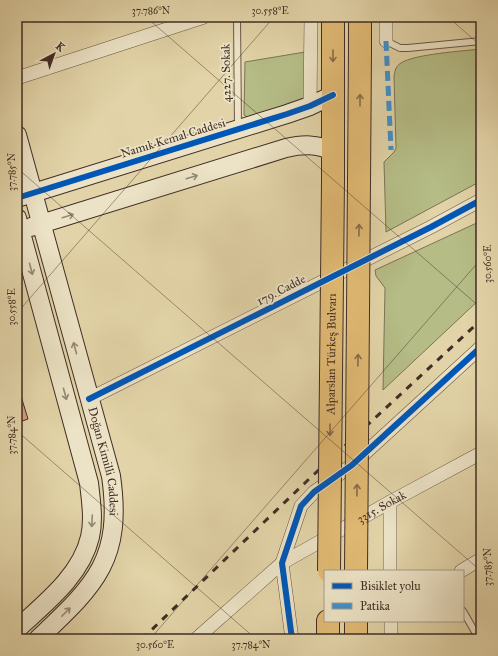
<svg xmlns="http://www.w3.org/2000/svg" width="498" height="656" viewBox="0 0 498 656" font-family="'IM FELL Great Primer',serif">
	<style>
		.green { fill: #b5bc86; stroke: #7b7456 }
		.building { fill: #db9a80; stroke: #412d25 }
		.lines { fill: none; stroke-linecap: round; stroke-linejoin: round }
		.lane-casing { stroke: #695746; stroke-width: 8 }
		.street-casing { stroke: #695746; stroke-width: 14 }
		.secondary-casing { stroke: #412d25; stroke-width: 20 }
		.highway-casing { stroke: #412d25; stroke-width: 24 }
		.lane { stroke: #ece3c6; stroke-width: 6 }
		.street { stroke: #ece3c6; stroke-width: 13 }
		.secondary { stroke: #ece3c6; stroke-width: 18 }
		.highway { stroke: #e1ba74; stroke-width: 22 }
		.rail { stroke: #412d25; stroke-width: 3; stroke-dasharray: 7 7; stroke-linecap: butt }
		.highway-bridge-casing { stroke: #412d25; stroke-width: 24; stroke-linecap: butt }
		.highway-bridge { stroke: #e1ba74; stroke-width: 22 }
		.quiet { stroke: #3f90cb; stroke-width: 5; stroke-dasharray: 10 5; stroke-linecap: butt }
		.cycleway-casing { stroke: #ece3c6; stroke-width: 8 }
		.cycleway { stroke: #0057b8; stroke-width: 6 }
		.oneway { stroke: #896c49 }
		.oneway2 { stroke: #968876 }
		.ticks { fill: none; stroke: #412d25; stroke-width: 1; stroke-opacity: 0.45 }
		.labels { text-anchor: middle; stroke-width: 3.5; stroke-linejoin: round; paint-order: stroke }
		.street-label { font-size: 12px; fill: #412d25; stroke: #ece3c6 }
		.neatline { fill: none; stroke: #412d25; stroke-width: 1.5 }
		.ticks-label { font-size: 10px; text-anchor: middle; fill: #412d25 }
	</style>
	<rect width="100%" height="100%" fill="#e2d4a8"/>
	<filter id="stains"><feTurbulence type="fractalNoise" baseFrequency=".005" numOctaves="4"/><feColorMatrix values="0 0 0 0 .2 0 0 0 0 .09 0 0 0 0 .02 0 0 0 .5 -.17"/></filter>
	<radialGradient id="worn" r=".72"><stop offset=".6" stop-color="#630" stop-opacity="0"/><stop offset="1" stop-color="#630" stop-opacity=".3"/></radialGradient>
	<!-- green -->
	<path class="green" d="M481,49V181L386,232L384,162L394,152L396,148L394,76C395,70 396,66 401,63C415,54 463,51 481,49Z
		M305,52V102L249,118L244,115L245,62Z
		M481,221V298L383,390L385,288L376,276L375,270Z"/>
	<!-- building -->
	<path class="building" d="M17,383L28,419L17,423Z"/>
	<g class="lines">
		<!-- lane casing -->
		<g class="lane-casing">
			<path id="lane" d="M237,17L238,127
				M386,41L400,48H408L481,41
				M463,611L479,639"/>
		</g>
		<!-- street casing -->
		<g class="street-casing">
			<g id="street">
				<path d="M386,17V41"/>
				<path d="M17,78L204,17"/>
				<path d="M310,106L311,17"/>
				<path d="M89,399L431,227L481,200"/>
				<path d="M390,502V571"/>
				<path d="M461,571L481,559"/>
				<path d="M391,621V639"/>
				<path id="s1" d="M196,639L282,563L390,502L481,453"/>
				<path d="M292,639L282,563L301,506L314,492L352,465L481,347"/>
			</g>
		</g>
		<!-- secondary casing -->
		<g class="secondary-casing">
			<g id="secondary">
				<path id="s2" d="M17,135L111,476C123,560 95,585 38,639"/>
				<path d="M17,198L287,114L310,106L333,95"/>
				<path d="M17,218L89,483C91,501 94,520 90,537C81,576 44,604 17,629"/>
				<path d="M31,227L286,148C303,144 317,144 333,151"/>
			</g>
		</g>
		<!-- highway casing -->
		<g class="highway-casing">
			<path id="highway" d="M333,17V181
				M360,17V51
				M328,639V621
				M356,639V621"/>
		</g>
		<!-- lane -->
		<use href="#lane" class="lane"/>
		<!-- street -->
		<use href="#street" class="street"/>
		<!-- secondary -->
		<use href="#secondary" class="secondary"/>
		<!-- highway -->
		<use href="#highway" class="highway"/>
		<!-- rail -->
		<path class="rail" d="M142,639L308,480L481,320"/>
		<!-- highway-bridge casing -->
		<g class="highway-bridge-casing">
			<g id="highway-bridge">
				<path id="s3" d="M329,571L333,181"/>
				<path d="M356,571L360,51"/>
			</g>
		</g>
		<!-- highway-bridge -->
		<use href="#highway-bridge" class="highway-bridge"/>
		<!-- quiet -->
		<path class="quiet" d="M386,41L391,150"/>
		<!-- cycleway casing -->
		<g class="cycleway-casing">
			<path id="cycleway" d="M17,198L287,114L310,106L333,95
				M89,399L431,227L481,200
				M292,639L282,563L301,506L314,492L352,465L481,347"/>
		</g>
		<!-- cycleway -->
		<use href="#cycleway" class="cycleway"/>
	</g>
	<!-- one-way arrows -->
	<defs><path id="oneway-shaft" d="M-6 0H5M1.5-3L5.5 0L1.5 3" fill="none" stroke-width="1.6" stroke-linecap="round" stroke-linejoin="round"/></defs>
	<g class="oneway">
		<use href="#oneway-shaft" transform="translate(333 56) rotate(90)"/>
		<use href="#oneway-shaft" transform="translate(360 100) rotate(-90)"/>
		<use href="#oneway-shaft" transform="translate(359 230) rotate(-89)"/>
		<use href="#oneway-shaft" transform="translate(358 360) rotate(-89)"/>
		<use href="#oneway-shaft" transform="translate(330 430) rotate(90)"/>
		<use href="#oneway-shaft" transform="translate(357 490) rotate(-89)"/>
	</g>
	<g class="oneway2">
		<use href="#oneway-shaft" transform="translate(192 177) rotate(-17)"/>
		<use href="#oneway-shaft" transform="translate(68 216) rotate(-17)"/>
		<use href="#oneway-shaft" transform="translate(31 269) rotate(75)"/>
		<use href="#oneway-shaft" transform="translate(75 348) rotate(-105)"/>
		<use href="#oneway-shaft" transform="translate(65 394) rotate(75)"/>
		<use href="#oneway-shaft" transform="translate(92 521) rotate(93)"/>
		<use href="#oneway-shaft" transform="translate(66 612) rotate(-45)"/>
	</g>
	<!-- ticks -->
	<path class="ticks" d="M146,17L481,308M448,17L481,46M17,168L481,571M17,313L274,17M17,431L256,639M150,639L481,259"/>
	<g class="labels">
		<!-- street labels -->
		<g class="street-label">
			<text transform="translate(226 73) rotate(-91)" y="4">4227. Sokak</text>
			<text transform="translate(173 138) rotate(-17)" y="4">Namık Kemal Caddesi</text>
			<text transform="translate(281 290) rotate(-27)" y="4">179. Cadde</text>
			<text dy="4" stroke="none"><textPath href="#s3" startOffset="217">Alparslan Türkeş Bulvarı</textPath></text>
			<text dy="4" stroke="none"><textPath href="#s2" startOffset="338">Doğan Kimilli Caddesi</textPath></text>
			<text dy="4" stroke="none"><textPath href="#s1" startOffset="229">3315. Sokak</textPath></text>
		</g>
	</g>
	<!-- margin -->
	<rect width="498" height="656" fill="none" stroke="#e2d4a8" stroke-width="44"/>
	<!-- legend -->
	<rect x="324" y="570" width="140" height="52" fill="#ece3c6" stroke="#a89a86"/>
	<rect x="332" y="583" width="20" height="6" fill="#0057b8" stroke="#a89a86"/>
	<text x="360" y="590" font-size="12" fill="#412d25">Bisiklet yolu</text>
	<rect x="332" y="603" width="20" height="6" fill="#3f90cb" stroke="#a89a86"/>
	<text x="360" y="610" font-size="12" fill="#412d25">Patika</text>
	<!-- north arrow -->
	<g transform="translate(54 54) rotate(41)" stroke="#ece3c6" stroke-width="3" paint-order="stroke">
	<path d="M0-3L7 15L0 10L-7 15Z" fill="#412d25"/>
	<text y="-6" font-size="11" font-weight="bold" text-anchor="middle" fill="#412d25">K</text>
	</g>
	<rect x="22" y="22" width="454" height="612" class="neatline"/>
	<g class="ticks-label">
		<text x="151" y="14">37.786°N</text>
		<text x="270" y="14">30.558°E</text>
		<text transform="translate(11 172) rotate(-90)" y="4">37.785°N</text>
		<text transform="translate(487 264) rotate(-90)" y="4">30.560°E</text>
		<text transform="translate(11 307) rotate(-90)" y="4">30.558°E</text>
		<text transform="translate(11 435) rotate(-90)" y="4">37.784°N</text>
		<text transform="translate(487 567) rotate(-90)" y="4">37.785°N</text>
		<text x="155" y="648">30.560°E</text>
		<text x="251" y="648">37.784°N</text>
	</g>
	<rect width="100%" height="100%" filter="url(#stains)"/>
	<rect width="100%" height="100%" fill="url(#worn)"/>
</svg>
